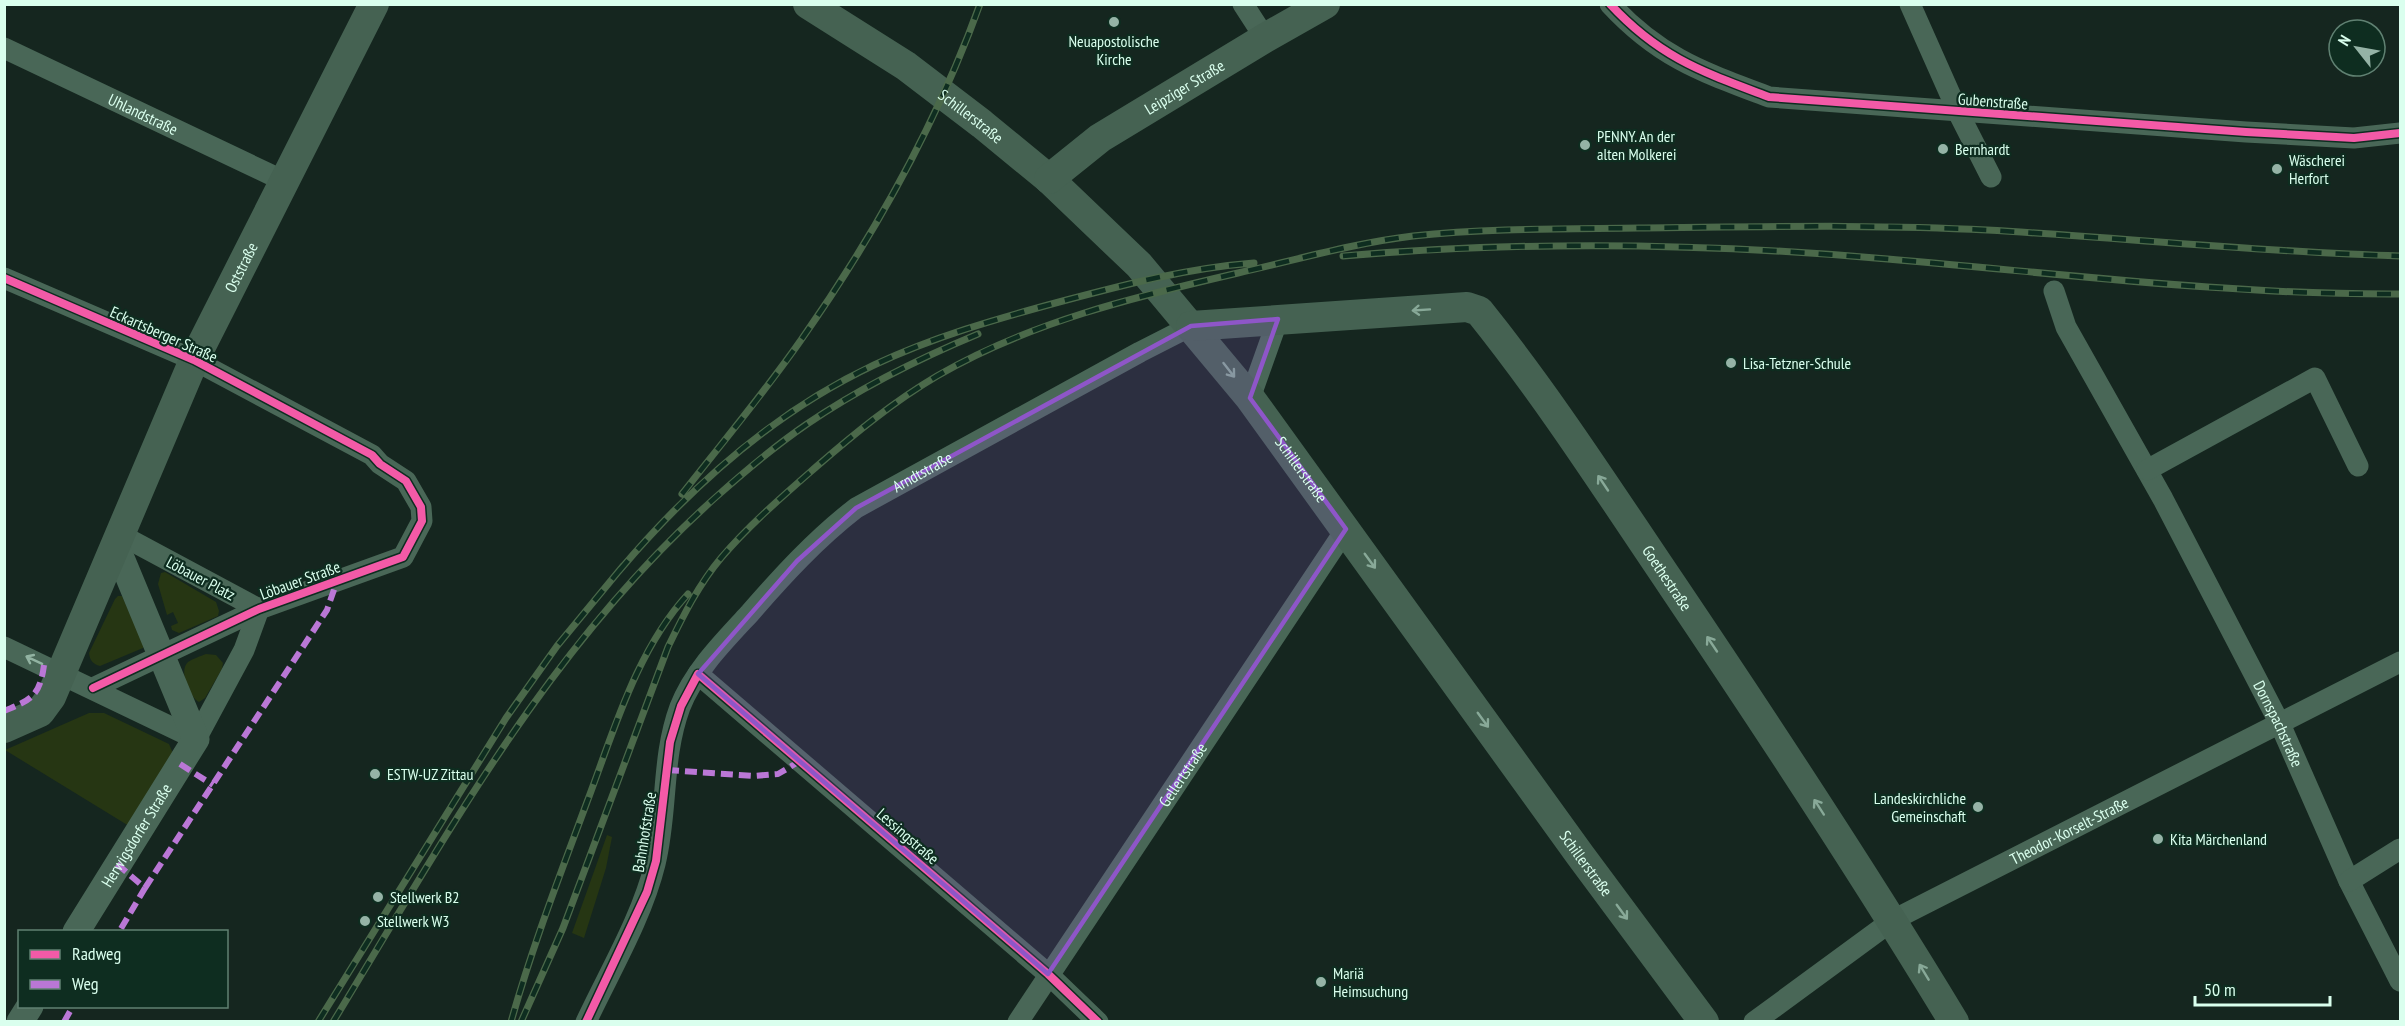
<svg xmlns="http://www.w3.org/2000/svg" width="2405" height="1026" viewBox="0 0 2405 1026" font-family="'PT Sans Narrow',sans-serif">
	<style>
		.green { fill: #263613 }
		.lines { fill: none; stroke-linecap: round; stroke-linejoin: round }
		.minor { stroke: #496757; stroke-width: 21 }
		.tertiary { stroke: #496757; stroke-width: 27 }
		.secondary { stroke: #456252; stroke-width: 30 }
		.rail-casing { stroke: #4b694a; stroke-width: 7 }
		.rail { stroke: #0e2d20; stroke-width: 4.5; stroke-dasharray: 14; stroke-linecap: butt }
		.quiet { stroke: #ba77d6; stroke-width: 6; stroke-dasharray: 12 6; stroke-linecap: butt }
		.cycleway-casing { stroke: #0e2d20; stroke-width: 11 }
		.cycleway { stroke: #f35aa7; stroke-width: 8 }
		.oneway { stroke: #88a998 }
		.oneway2 { stroke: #92b3a2 }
		.marked { fill: #8e56c8; fill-opacity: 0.2; stroke: #8e56c8; stroke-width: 4.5; stroke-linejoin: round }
		.poi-dot { fill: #95b3a6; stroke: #0e2d20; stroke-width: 2 }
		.labels { text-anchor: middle; stroke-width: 4.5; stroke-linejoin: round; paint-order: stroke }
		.poi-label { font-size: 16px; fill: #daffee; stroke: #0e2d20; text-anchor: start }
		.street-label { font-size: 16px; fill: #daffee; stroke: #0e2d20 }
	</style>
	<rect width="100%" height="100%" fill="#15261f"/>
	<!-- green -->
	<path class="green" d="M165,572L216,602L219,611L218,616L179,633L172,630L171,626L178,623L173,612L167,615L158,584L161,573Z
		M118,596H122L144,645L143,648L100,666C93,664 90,661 89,653L115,599Z
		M206,654L216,655L223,663L222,669L205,698L199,702C190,697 178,671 188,662C192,659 201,656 206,654Z
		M89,713H104L169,744L172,751L173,759L129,826L5,750Z
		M607,835L612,837L606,868L584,938L572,933Z"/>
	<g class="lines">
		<!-- minor -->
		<g class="minor">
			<path d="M1243,4L1265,38"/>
			<path d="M1610,4C1660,58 1703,72 1769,97L2246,132L2354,138L2400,133"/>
			<path d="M1910,4L1958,112L1991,177"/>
			<path id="s1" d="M4,48L284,181"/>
			<path d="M4,278L194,360L372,455L380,464L406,481L421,507L422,521L403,557L259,609L93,688"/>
			<path id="s2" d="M2054,291L2066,327L2163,499L2280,724L2349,881L2400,981"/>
			<path d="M1250,398L1278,319"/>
			<path d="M2147,470L2315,378L2358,466"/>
			<path d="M4,647L196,739L244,650L259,609L121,535"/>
			<path d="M698,674L1048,974L1098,1022"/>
			<path d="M2349,881L2400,849"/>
			<path id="s3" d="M586,1022C610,971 642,917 655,864C668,812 661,758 680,707C694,671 724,641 750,613C783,575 816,539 856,508L1140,352L1191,326"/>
			<path id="s4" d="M1018,1022L1346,529"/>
			<path id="s5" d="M1754,1022L1893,920L2400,662"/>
		</g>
		<!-- tertiary -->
		<g class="tertiary">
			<path id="s6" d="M76,932L196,739L116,546"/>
			<path d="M20,1022L30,1006"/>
		</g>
		<!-- secondary -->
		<g class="secondary">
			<path id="s7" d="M808,4L906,66L982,124L1049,179L1139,265L1250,398L1580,855L1704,1022"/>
			<path id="s8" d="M1049,179L1100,138L1265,38L1325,4"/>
			<path id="s9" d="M1191,326L1467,307L1479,311C1549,398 1609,492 1672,585C1769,729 1864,873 1954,1022"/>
			<path id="s10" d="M4,728L40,712L51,697L194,360L374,4"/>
		</g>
		<!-- rail casing -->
		<g class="rail-casing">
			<path id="rail" d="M1343,256C1520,241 1699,243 1875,258C2049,272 2225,295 2400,294
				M682,494C722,443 764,393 801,340C874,236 937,123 980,4
				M619,571C690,487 774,412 874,365C933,337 996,319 1059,302C1123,285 1187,268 1254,263
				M318,1022L506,718L557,646L623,566
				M333,1022C448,833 549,646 716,497C745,471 775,446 807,424C860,388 918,359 978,334
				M511,1022C532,947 560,875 587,802C614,731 636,651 688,594
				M521,1022L563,928L668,647C683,616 699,584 721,558C749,525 784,495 816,467C854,434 893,402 937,376C1030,322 1134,297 1238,273C1296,260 1354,243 1413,236C1488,228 1564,229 1639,228C1755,227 1871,224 1987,230C2125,238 2262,252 2400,256"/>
		</g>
		<!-- rail -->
		<use href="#rail" class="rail"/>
		<!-- quiet -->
		<path class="quiet" d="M4,711C31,700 40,696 44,665
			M180,764L213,785
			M667,770L753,776L778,774L800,761
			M117,864L145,888L119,932
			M145,888L327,610L337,581
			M64,1022L73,1006"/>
		<!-- cycleway casing -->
		<g class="cycleway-casing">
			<path id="cycleway" d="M1610,4C1660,58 1703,72 1769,97L2246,132L2354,138L2400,133
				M4,278L194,360L372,455L380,464L406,481L421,507L422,521L403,557L259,609L93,688
				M586,1022L647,892L656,861L670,742L681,706L698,674L1048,974L1098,1022"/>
		</g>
		<!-- cycleway -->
		<use href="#cycleway" class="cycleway"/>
	</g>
	<!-- one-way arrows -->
	<defs><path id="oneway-shaft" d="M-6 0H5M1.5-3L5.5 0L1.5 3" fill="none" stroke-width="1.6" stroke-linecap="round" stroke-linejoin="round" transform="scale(1.5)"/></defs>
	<g class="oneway">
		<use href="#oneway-shaft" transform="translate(1421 310) rotate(176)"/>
		<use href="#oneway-shaft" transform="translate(1229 370) rotate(52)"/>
		<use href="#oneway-shaft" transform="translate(1603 483) rotate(-124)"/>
		<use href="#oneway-shaft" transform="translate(1370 561) rotate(54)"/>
		<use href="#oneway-shaft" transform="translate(1712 644) rotate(-124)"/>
		<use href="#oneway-shaft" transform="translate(1483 720) rotate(54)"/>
		<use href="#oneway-shaft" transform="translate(1819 807) rotate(-123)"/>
		<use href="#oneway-shaft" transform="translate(1622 912) rotate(54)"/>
		<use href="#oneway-shaft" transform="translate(1924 972) rotate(-121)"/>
	</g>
	<use class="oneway2" href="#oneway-shaft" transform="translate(34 660) rotate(-155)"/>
	<!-- marked area -->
	<path class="marked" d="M1278,319L1250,398L1346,529L1048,974L698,674L797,561L856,508L1191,326Z"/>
	<!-- markers -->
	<g class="poi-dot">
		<circle cx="1114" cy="22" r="6"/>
		<circle cx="1585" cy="145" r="6"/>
		<circle cx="1943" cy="149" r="6"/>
		<circle cx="2277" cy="169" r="6"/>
		<circle cx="1731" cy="363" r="6"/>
		<circle cx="375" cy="774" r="6"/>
		<circle cx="1978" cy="807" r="6"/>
		<circle cx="2158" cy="839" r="6"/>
		<circle cx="378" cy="897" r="6"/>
		<circle cx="365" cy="921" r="6"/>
		<circle cx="1321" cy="982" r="6"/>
	</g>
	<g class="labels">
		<!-- poi labels -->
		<g class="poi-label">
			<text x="1114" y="47" text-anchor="middle">Neuapostolische<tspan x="1114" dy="18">Kirche</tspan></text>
			<text x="1597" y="142">PENNY. An der<tspan x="1597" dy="18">alten Molkerei</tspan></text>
			<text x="1955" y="155">Bernhardt</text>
			<text x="2289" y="166">Wäscherei<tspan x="2289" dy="18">Herfort</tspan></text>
			<text x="1743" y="369">Lisa-Tetzner-Schule</text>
			<text x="387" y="780">ESTW-UZ Zittau</text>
			<text x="1966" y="804" text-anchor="end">Landeskirchliche<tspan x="1966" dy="18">Gemeinschaft</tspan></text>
			<text x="2170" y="845">Kita Märchenland</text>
			<text x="390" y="903">Stellwerk B2</text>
			<text x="377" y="927">Stellwerk W3</text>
			<text x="1333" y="979">Mariä<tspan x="1333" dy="18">Heimsuchung</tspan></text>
		</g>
		<!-- street labels -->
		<g class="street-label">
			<text dy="6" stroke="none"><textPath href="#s8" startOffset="164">Leipziger Straße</textPath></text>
			<text transform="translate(1993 101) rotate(4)" y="6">Gubenstraße</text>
			<text dy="6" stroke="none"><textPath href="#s1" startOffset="154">Uhlandstraße</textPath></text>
			<text dy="6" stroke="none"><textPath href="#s7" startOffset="198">Schillerstraße</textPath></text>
			<text dy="6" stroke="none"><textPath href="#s10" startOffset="528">Oststraße</textPath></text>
			<text transform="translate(164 334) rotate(24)" y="6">Eckartsberger Straße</text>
			<text dy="6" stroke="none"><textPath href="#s7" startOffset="684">Schillerstraße</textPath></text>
			<text dy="6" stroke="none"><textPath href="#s3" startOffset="675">Arndtstraße</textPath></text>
			<text transform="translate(201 578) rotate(28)" y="6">Löbauer Platz</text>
			<text dy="6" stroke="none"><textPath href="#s9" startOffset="616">Goethestraße</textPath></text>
			<text transform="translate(300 580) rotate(-20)" y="6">Löbauer Straße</text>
			<text dy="6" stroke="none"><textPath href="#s2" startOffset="488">Dornspachstraße</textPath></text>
			<text dy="6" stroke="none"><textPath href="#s4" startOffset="297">Gellertstraße</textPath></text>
			<text dy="6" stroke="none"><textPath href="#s5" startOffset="370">Theodor-Korselt-Straße</textPath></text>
			<text transform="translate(644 832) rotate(-81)" y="6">Bahnhofstraße</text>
			<text dy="6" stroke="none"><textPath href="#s6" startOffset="114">Herwigsdorfer Straße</textPath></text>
			<text transform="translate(908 836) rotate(41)" y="6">Lessingstraße</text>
			<text dy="6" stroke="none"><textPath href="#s7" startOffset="1170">Schillerstraße</textPath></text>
		</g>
	</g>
	<!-- border -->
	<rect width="2405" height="1026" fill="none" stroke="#daffee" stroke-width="12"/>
	<!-- legend -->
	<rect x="18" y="930" width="210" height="78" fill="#0e2d20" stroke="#608172" stroke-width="1.5"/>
	<rect x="30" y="950" width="30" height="9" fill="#f35aa7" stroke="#608172" stroke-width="1.5"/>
	<text x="72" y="960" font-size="18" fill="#daffee">Radweg</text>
	<rect x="30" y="980" width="30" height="9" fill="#ba77d6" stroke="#608172" stroke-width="1.5"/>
	<text x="72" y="990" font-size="18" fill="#daffee">Weg</text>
	<!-- north arrow -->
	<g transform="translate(2357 48) rotate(301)"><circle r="28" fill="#0e2d20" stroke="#608172" stroke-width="1.5"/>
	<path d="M0-4.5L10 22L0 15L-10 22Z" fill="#95b3a6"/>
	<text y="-9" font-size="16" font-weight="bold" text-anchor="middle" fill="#daffee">N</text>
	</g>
	<!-- scale -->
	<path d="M2195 996v9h135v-9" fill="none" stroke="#daffee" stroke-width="3"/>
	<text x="2204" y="996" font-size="18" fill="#daffee" stroke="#0e2d20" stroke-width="4.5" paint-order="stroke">50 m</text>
</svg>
